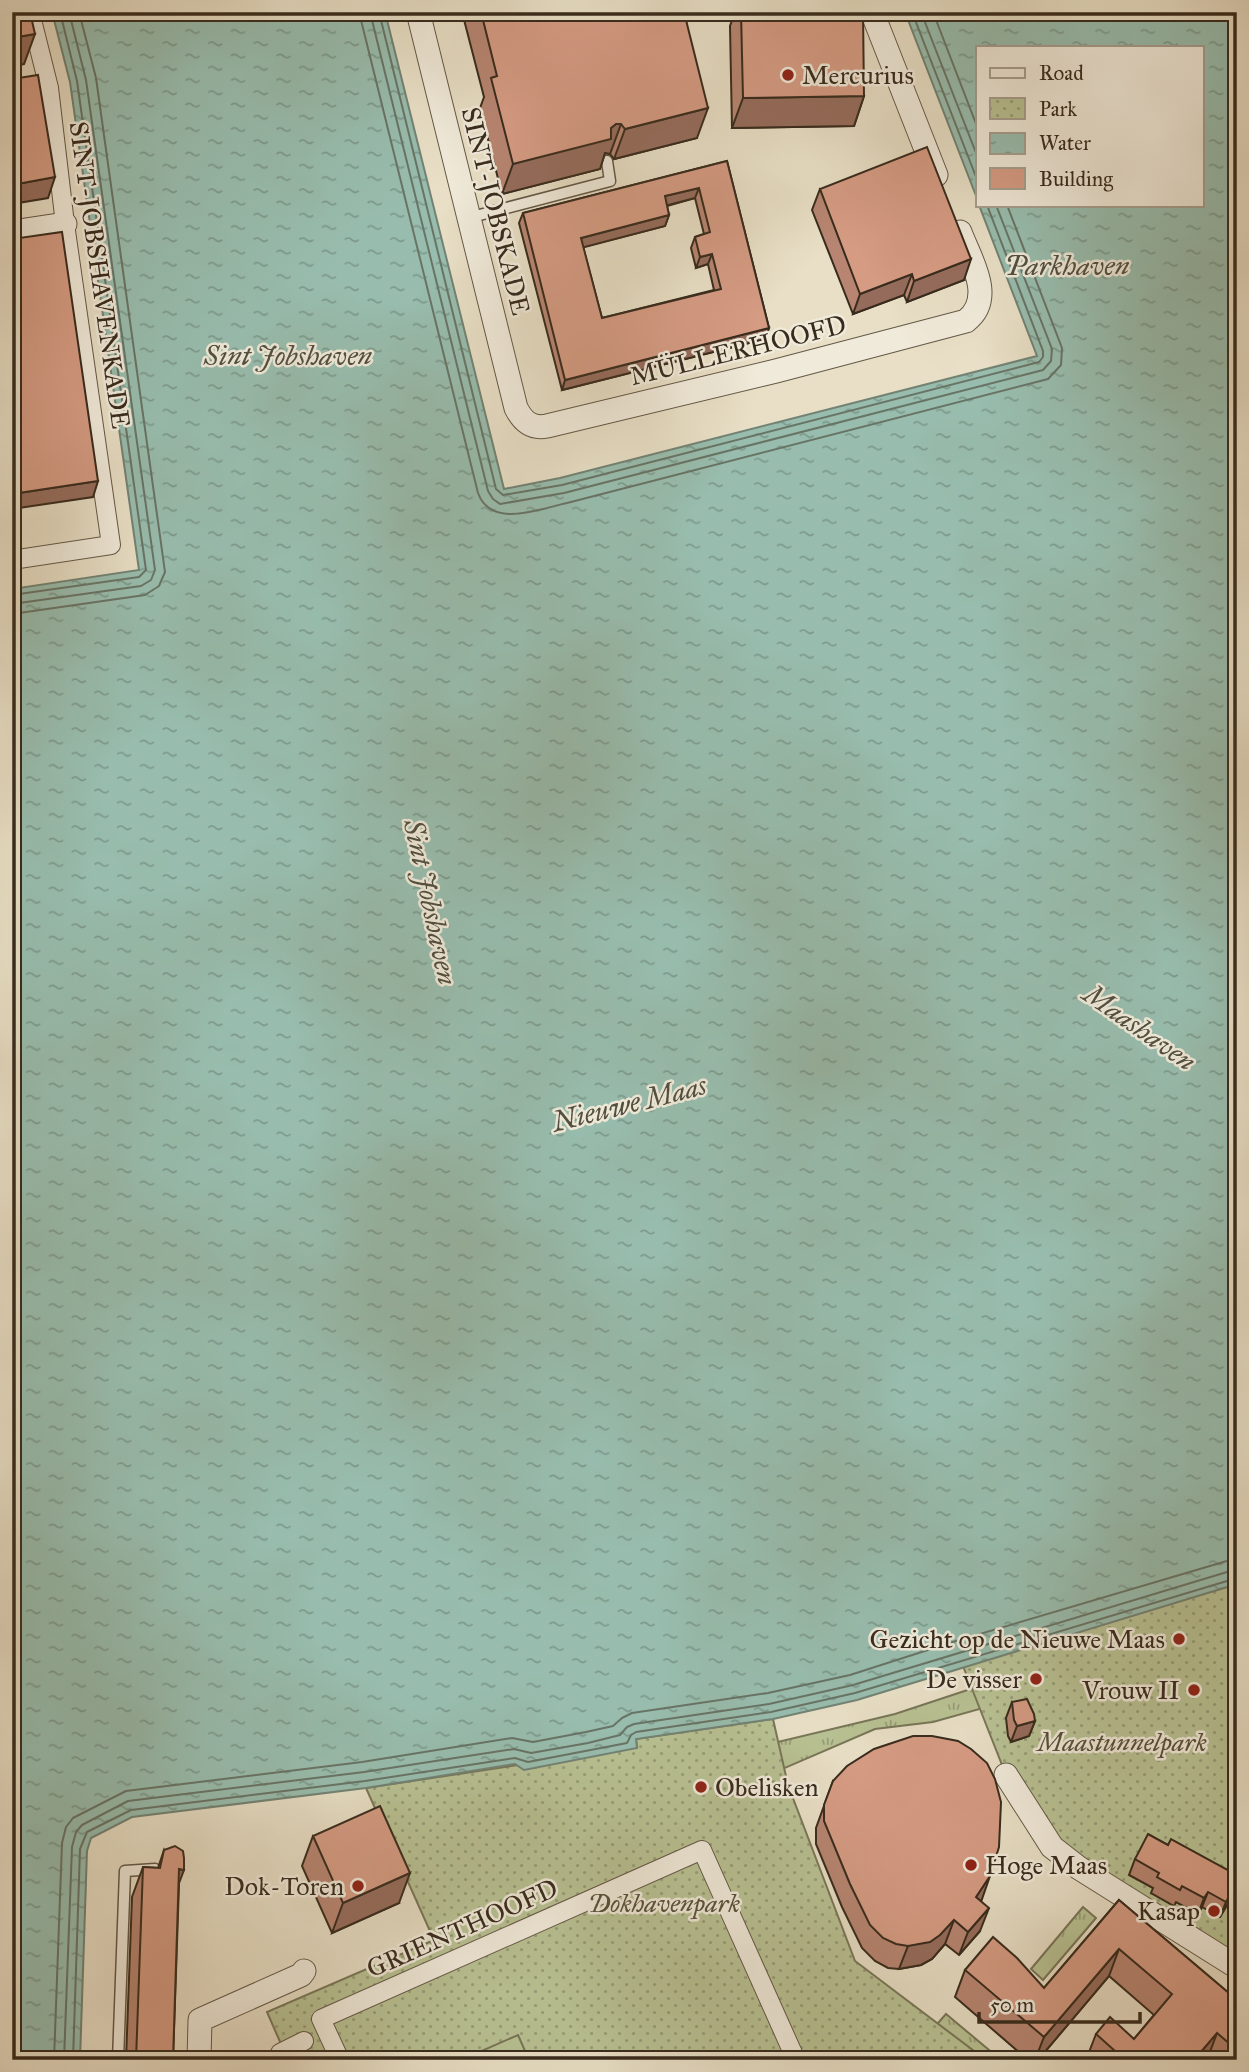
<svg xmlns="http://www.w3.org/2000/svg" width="1249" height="2072" viewBox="0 0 1249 2072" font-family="'IM FELL Great Primer',serif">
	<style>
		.grass { fill: url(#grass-tufts); stroke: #787658; stroke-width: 2 }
		.park { fill: url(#park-dots); stroke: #787658; stroke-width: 2 }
		.pitch { fill: #b8c193; stroke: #787658; stroke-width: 2 }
		.water { fill: url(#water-ripples); stroke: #728374; stroke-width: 2 }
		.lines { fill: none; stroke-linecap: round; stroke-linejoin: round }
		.shore { stroke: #687466; stroke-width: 2 }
		.service-casing { stroke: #645847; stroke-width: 13 }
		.pedestrian-casing { stroke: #645847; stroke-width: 20 }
		.minor-casing { stroke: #645847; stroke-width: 25 }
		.service { stroke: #f0eada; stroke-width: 10 }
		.pedestrian { stroke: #f0eada; stroke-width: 18 }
		.minor { stroke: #f0eada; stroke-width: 23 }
		.wall { fill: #b78571; stroke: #382b1d; stroke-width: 2; fill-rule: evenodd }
		.shaded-wall { fill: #956c5c; stroke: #382b1d; stroke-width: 2 }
		.building { fill: #d59b83; stroke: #382b1d; stroke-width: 2; fill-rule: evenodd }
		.poi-dot { fill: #8f2418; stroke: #f0eada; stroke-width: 2.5 }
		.labels { text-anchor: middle; stroke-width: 5; stroke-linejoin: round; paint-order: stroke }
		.poi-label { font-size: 26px; fill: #382b1d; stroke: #f0eada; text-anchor: end }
		.street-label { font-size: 26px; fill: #382b1d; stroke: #f0eada }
		.park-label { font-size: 26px; font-style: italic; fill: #58503a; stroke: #f0eada }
		.water-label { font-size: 28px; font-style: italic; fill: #505041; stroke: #f0eada }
	</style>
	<defs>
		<pattern id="grass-tufts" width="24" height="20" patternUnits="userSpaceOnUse" patternTransform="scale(1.75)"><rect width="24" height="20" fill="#b8c193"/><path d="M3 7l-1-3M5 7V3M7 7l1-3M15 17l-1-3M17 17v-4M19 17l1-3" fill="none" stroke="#979d77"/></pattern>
		<pattern id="park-dots" width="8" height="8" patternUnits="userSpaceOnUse" patternTransform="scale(1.75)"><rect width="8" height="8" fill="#b8c193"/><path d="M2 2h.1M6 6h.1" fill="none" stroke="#979d77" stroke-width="1.8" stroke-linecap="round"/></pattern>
		<pattern id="water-ripples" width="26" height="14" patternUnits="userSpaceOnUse" patternTransform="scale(1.75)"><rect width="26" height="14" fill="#98bdae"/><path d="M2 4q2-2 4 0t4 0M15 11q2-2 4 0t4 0" fill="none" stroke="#7d9a8d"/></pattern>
	</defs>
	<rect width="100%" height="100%" fill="#e8dfc6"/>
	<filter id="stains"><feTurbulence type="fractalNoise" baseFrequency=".00286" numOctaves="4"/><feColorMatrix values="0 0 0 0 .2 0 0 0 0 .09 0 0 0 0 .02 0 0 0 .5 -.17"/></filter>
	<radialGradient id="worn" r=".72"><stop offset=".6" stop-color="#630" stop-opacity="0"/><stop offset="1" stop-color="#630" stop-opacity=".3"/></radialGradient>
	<!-- grass -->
	<path class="grass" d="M1016,1674L994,1705L933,1722L875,1729L722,1795L706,1759L895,1714Z
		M1083,1907L1096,1918L1043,1980L1031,1969Z
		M946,2014L1001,2060H949L923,2040Z"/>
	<!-- park -->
	<path class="park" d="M1237,1584V1967L1079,1868L1006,1775L963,1666Z
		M773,1719L788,1785L855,1961L986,2060H288L267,2012L434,1940L366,1788L637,1747L636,1739Z"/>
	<!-- pitch -->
	<path class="pitch" d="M518,2035L529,2060H461Z"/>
	<!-- water -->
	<path class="water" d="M52,12H385L504,489L560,478L1037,356L979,205H1202V47H978V201L905,12H1237V1584L857,1700L773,1719L636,1739L637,1748L524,1770L515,1764L366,1788L132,1817L91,1838L87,1851L80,2060H12V589L139,570L70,82Z"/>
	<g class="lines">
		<!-- shore -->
		<path class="shore" d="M359,12L478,493C491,529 539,509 567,503L1048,379L1061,365L1062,348L1007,205
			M370,12L488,491L493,499L500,504L564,493L1043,370L1051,361L1052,349L996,205
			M379,12L496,489L503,495L562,485L1039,362L1043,357V351L987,205
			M912,12L978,182
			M921,12L978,158
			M933,12L978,129
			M12,595L139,577L146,570L77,81L60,12
			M12,604L141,586L151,580L155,570L86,80L69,12
			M12,614L145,595L159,586L165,572L96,78L79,12
			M54,2060L62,1843L66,1827L73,1818L126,1791L362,1762L512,1738L533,1742L586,1732L613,1726L622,1718L632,1713L768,1693L850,1675L956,1641L1237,1558
			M64,2060L72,1847L76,1832L82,1825L128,1801L364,1772L514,1749L531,1753L588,1743L620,1735L627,1727L634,1724L769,1704L853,1685L1237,1569
			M73,2060L80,1849L87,1832L131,1810L365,1781L515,1758L528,1762L627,1743L631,1735L636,1732L771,1712L855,1693L1237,1578"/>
		<!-- service casing -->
		<g class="service-casing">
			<path id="service" d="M468,218L610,181L607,161
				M118,2060L125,1871L155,1869"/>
		</g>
		<!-- pedestrian casing -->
		<g class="pedestrian-casing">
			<path id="pedestrian" d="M12,560L111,545L65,224L49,88L30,12
				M283,2060L280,2053L304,2041
				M340,2060L321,2019L702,1850L796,2060"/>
		</g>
		<!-- minor casing -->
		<g class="minor-casing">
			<path id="minor" d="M418,12L516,408C523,422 532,429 547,426L776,371L966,321C996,298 970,259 960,232
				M872,12L936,175
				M12,232L65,224
				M1006,1775L1052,1847L1079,1868L1237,1967
				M199,2060L200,2020L301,1975L304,1971"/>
		</g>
		<!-- service -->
		<use href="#service" class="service"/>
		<!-- pedestrian -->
		<use href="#pedestrian" class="pedestrian"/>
		<!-- minor -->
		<use href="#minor" class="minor"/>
	</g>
	<!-- wall -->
	<path class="wall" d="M462,12H689L686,20L697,138L614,159L610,154L605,153L600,169L502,194L480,108L484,97Z
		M735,12H741L864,96L854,126L732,128L730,26Z
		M727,161L769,328L765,339L562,390L519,223L523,213ZM695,198L704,234L695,237L691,248L696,268L708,264L714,290L602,318L583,247L665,226L669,215L667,206Z
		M820,189L964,280L907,302L904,295L853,314L812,210Z
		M1012,1702L1035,1721L1029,1736L1011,1742L1008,1736L1006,1718Z
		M833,1781L982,1899L981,1901L980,1931L959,1955L945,1944L932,1959L921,1965L899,1969L888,1968L875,1961L862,1948L842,1907L816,1844V1828Z
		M313,1836L399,1903L332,1933L302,1866Z
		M164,1850L179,1885L173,2060H126L132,1897L143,1867L158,1868Z
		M1135,1859L1234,1893L1220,1917L1202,1907L1198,1914L1176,1902L1174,1906L1151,1893L1153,1888L1129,1875Z
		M1119,1900L1237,2000V2060H1086L1096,2034L1134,2039L1154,2015L1109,1976L1038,2060H1028L955,1997L965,1970L1044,1988Z"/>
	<!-- shaded-wall -->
	<path class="shaded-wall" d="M683,12H689L679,40Z
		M35,34L24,64L12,66V38Z
		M864,96L854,126L732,128L743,98Z
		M708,108L697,138L614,159L625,129Z
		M616,124H621L610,154L605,153L600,169L502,194L513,164L611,128Z
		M55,177L48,198L12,204V185Z
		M699,188L695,198L661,207L665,196Z
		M669,215L665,226L577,249L581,238Z
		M712,254L708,264L696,268L700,257Z
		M971,259L964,280L907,302L914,281Z
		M912,274L904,295L853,314L860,294Z
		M769,328L765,339L562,390L565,380Z
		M98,481L93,497L12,509V494Z
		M1035,1721L1029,1736L1011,1742L1017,1726Z
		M179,1869L184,1870L173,1899Z
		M410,1873L399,1903L332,1933L343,1903Z
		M990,1876L982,1899L967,1920L976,1897Z
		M1237,1882L1234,1893L1220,1917L1226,1902Z
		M1208,1892L1202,1907L1198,1914L1204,1898Z
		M989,1908L980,1931L959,1955L968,1932Z
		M954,1920L945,1944L932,1959L921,1965L899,1969L908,1946Z
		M1119,1949L1109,1976L1038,2060H1035L1044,2037Z
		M1217,2033L1207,2060H1194Z"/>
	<!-- building -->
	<path class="building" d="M12,12H30L35,34L12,38Z
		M481,12H684L708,108L625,129L621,124H616L611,128V139L513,164L491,78L497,76Z
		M741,12H863L864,96L743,98Z
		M38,75L55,177L12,185V79Z
		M927,147L971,259L914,281L912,274L860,294L820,189Z
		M727,161L769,328L565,380L523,213ZM699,188L710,232L695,237L700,257L712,254L721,289L602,318L581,238L669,215L665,196Z
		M62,232L98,481L12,494V239Z
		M1027,1699L1034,1714L1035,1721L1017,1726L1014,1720L1012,1702Z
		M913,1736H932L958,1741L971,1749L987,1763L995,1779L1001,1802L999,1847L990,1876L976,1897L989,1908L968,1932L954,1920L940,1935L930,1942L908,1946L896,1944L883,1938L870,1925L850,1884L824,1821V1805L833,1781L847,1766L874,1749Z
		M380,1806L410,1873L343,1903L313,1836Z
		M1148,1834L1168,1845L1171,1839L1237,1875V1882L1226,1902L1208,1892L1204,1898L1182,1886L1180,1890L1157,1877L1159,1873L1135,1859Z
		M175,1846L183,1851L184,1858V1870L179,1869L173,2060H136L143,1867L160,1868L164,1850Z
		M1119,1900L1237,2000V2050L1217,2033L1194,2060H1125L1096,2034L1110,2017L1134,2039L1172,1994L1119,1949L1044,2037L965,1970L993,1937L1017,1958L1044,1988Z"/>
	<!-- markers -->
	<g class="poi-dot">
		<circle cx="788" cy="75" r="7"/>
		<circle cx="1179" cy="1639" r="7"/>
		<circle cx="1036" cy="1679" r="7"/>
		<circle cx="1194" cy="1690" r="7"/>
		<circle cx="701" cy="1787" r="7"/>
		<circle cx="971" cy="1865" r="7"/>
		<circle cx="358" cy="1886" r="7"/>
		<circle cx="1214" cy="1911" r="7"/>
	</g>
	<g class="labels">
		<!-- poi labels -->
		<g class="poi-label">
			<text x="802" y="84" text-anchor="start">Mercurius</text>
			<text x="1165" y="1648">Gezicht op de Nieuwe Maas</text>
			<text x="1022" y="1688">De visser</text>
			<text x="1180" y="1699">Vrouw II</text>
			<text x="715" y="1796" text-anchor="start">Obelisken</text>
			<text x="985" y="1874" text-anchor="start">Hoge Maas</text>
			<text x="344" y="1895">Dok-Toren</text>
			<text x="1200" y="1920">Kasap</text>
		</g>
		<!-- street labels -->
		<g class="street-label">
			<text transform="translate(496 211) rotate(76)" y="9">SINT-JOBSKADE</text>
			<text transform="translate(100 275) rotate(82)" y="9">SINT-JOBSHAVENKADE</text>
			<text transform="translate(738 350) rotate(-14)" y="9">MÜLLERHOOFD</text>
			<text transform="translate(462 1928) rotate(-24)" y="9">GRIENTHOOFD</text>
		</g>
		<!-- park labels -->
		<g class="park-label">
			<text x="1122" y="1751">Maastunnelpark</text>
			<text x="664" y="1912">Dokhavenpark</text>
		</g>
		<!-- water labels -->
		<g class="water-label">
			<text x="1067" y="275">Parkhaven</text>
			<text x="288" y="365">Sint Jobshaven</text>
			<text transform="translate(431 902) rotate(78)" y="10">Sint Jobshaven</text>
			<text transform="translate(1140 1027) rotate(35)" y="10">Maashaven</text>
			<text transform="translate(629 1103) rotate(-14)" y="10">Nieuwe Maas</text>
		</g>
	</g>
	<!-- margin -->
	<rect width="1249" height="2072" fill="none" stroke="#e8dfc6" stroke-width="42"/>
	<rect x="14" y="14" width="1221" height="2044" fill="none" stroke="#382b1d" stroke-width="3.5"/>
	<rect x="21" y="21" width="1207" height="2030" fill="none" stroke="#382b1d" stroke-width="2"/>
	<!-- legend -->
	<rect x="976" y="46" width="228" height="161" fill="#f0eada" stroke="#a69e8e" stroke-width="2"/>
	<rect x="990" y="68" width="35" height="10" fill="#f0eada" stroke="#a69e8e" stroke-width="2"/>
	<text x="1039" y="80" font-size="21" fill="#382b1d">Road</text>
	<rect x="990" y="98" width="35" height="21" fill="url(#park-dots)" stroke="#a69e8e" stroke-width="2"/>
	<text x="1039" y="116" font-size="21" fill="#382b1d">Park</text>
	<rect x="990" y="133" width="35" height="21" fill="url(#water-ripples)" stroke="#a69e8e" stroke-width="2"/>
	<text x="1039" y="150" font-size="21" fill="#382b1d">Water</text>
	<rect x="990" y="168" width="35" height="21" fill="#d59b83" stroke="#a69e8e" stroke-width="2"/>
	<text x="1039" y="186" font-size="21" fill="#382b1d">Building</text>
	<!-- scale -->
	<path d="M979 2012v10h161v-10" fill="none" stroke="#382b1d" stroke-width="3.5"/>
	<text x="990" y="2012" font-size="21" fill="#382b1d" stroke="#f0eada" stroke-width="5" paint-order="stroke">50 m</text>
	<rect width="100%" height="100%" filter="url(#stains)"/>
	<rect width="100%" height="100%" fill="url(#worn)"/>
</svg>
